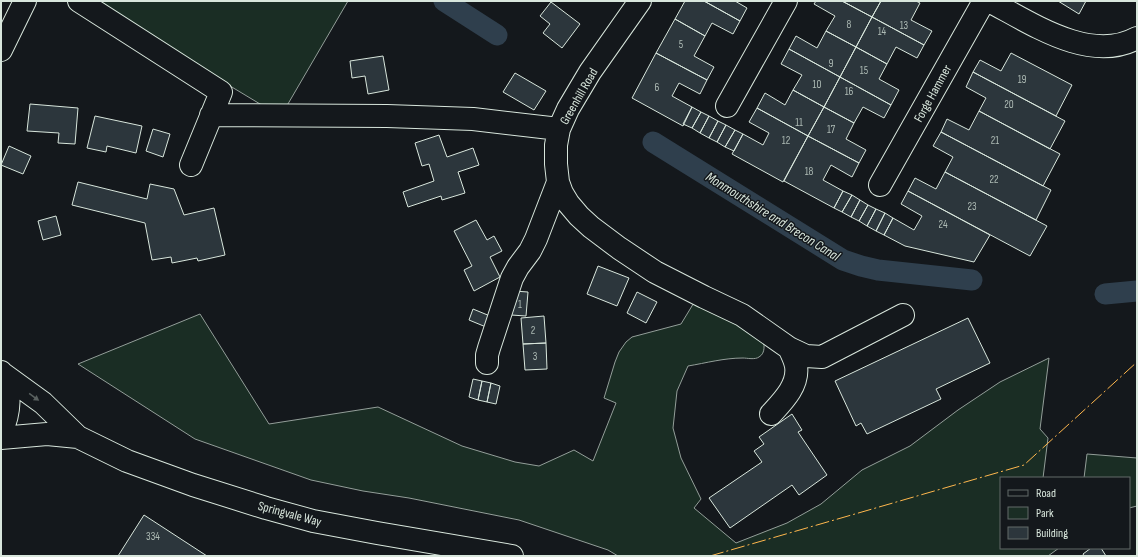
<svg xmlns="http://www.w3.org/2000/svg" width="1138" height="557" viewBox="0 0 1138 557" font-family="'Sofia Sans Condensed',sans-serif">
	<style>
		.green { fill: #1a2d24; stroke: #939e99 }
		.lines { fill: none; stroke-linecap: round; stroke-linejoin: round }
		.canal { stroke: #2f3f4d; stroke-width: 21 }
		.building { fill: #2c363c; stroke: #d8e6dc }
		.minor-casing { stroke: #d8e6dc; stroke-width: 24 }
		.minor { stroke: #14181c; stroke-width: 22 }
		.power { stroke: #ffb74d; stroke-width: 1; stroke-dasharray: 14 3 2 3; stroke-linecap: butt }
		.oneway { fill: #59605f }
		.labels { text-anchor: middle; stroke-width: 3; stroke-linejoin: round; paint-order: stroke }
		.number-label { font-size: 11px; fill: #adbab4 }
		.street-label { font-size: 13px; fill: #d8e6dc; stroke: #14181c }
		.water-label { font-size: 14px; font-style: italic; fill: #d8e6dc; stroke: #14181c }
	</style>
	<rect width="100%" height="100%" fill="#14181c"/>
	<!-- green -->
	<path class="green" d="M89,1H348L285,109L265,107Z
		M695,301L763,338C764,344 766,353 759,357C755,360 747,358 743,358C724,358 706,363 688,366L677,391L673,428L681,458L701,499L694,508L736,543L787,523L821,504L862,470L910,446L958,410L1000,382L1049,358L1040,429L1048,438L1043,478H1001V548H1059L1048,556H618L608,550L519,520L409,498L363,491L311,480L195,439L78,364L200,314L269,424L378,407L462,446L515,462L539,466L574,450L593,461L616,403L604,398L615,362L619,352L626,342L632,337L681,324Z
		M1087,454L1137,458V506L1129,508V478H1084Z"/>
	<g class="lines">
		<!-- canal -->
		<path class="canal" d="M444,1L497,35
			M653,142L843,260L861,266L878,270L972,280
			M1105,294L1137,291"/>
	</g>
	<!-- building -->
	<path class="building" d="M685,1H704L740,21L733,34L712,23L705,36L675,19Z
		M704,1H735L747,8L740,21Z
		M816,1H842L872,17L856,47L826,31L835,16L814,4Z
		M842,1H881L872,17Z
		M881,1H916L920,3L911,20L932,31L924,45L872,17Z
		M1058,1H1086L1079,14Z
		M551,2L580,24L562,48L543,33L550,24L540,16Z
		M872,17L924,45L917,58L896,47L887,64L856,47Z
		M675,19L705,36L694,56L714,67L707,80L656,53Z
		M826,31L856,47L840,77L789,49L796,36L817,48Z
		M856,47L887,64L879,79L899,90L891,105L840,77Z
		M789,49L840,77L824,107L793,90L802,75L781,64Z
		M656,53L707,80L700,94L679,83L672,96L692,107L683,126L632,98Z
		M1011,53L1072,85L1056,116L973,72L980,60L1001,71Z
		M383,56L389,90L368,94L365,76L352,78L350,61Z
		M973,72L1065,121L1050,149L979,111L986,98L966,87Z
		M515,73L546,91L534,110L503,92Z
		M840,77L891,105L884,118L863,107L854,123L824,107Z
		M793,90L824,107L808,136L757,108L765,93L785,105Z
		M30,104L78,108L75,144L58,143L59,133L27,131Z
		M692,107L701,112L692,128L683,124Z
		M824,107L854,123L846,139L866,150L859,163L808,136Z
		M757,108L808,136L783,182L732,154L743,134L763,145L769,133L749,122Z
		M979,111L1060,154L1043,186L941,132L947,119L969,130Z
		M701,112L709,116L700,133L692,128Z
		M95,116L142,126L136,153L107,146L106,152L87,148Z
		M709,116L718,121L709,138L700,133Z
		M718,121L726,125L717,142L709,138Z
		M726,125L735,130L725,147L717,142Z
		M153,129L170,134L163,157L146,151Z
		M735,130L743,134L734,151L725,147Z
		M941,132L1051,190L1036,220L945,172L953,157L933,146Z
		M439,135L447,157L473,148L479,165L458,172L465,193L442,200L441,196L408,207L403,192L434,181L429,164L422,166L415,143Z
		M808,136L859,163L852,177L831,165L823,180L843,191L834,208L784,181Z
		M9,146L31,156L23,174L1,165Z
		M945,172L1047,226L1030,256L908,191L915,178L936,189Z
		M78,182L147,199L150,184L174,189L184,215L214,208L225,255L198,261L197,258L172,263L171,257L152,260L145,223L72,205Z
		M843,191L852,195L842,212L834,208Z
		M908,191L990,235L974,262L905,246L884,235L893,218L914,230L922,216L901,204Z
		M852,195L860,200L851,217L842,212Z
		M860,200L868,205L859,221L851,217Z
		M868,205L876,209L867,226L859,221Z
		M876,209L885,213L876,231L867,226Z
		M885,213L893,218L884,235L876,231Z
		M56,216L61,235L43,240L38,221Z
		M476,220L487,240L494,236L502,251L490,257L500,277L474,291L464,270L472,266L454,231Z
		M598,266L629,278L617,306L587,294Z
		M514,291L528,292L526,316L511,315Z
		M637,292L657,302L646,323L627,313Z
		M473,309L490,316L486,327L469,320Z
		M544,316L546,343L523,344L521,318Z
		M968,318L990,363L936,389L941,399L867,434L861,423L856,426L835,381Z
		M546,343L547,369L525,370L523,344Z
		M473,379L482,381L478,400L469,397Z
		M482,381L491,383L487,402L478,400Z
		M491,383L500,386L496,404L487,402Z
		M792,414L802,430L798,432L827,475L799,495L792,485L730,528L709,498L762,462L754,451L764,444L759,437Z
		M144,515L207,556H118Z
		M1091,548H1101L1106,556H1084L1083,554Z"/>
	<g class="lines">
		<!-- minor casing -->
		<g class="minor-casing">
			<path id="minor" d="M79,1L221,92L191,165
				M640,1L590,72L568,109L559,129L556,145V164L558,182L562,193L568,203L579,216L591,227L619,248L655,272L704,297L742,315L789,348L806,356L822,357L903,315
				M989,1C1031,23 1090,64 1137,38
				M1,50L25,1
				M727,106L786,1
				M211,115L387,116L473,119L559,129
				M880,185L984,1
				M487,363V355L489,348L512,278L518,267L530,251L536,239L558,182
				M1,372C12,390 10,414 1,432
				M3,374L43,403L78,437L127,461L193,485L266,508L313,521L377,533L512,556
				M771,414C783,401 799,385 796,366C795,360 792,354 789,348
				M1,438L47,434L78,437"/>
		</g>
		<!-- minor -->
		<use href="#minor" class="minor"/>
		<!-- power -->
		<path class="power" d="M710,556L1024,465L1137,362"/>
	</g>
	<!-- one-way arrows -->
	<defs><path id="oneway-solid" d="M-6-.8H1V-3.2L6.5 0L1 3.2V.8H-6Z"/></defs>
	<use class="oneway" href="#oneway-solid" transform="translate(34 397) rotate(36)"/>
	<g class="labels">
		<!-- number labels -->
		<g class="number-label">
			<text x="849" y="28">8</text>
			<text x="904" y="29">13</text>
			<text x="882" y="35">14</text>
			<text x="681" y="48">5</text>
			<text x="831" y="67">9</text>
			<text x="864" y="74">15</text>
			<text x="1022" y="83">19</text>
			<text x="817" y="88">10</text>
			<text x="657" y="91">6</text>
			<text x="849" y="95">16</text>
			<text x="1009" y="108">20</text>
			<text x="799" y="126">11</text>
			<text x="831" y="133">17</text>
			<text x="786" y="144">12</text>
			<text x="995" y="144">21</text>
			<text x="809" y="175">18</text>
			<text x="994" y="183">22</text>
			<text x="972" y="210">23</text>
			<text x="943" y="228">24</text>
			<text x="520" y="308">1</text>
			<text x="533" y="334">2</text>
			<text x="535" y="360">3</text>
			<text x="153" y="540">334</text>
		</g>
		<!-- street labels -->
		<g class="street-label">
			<text transform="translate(932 93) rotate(-61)" y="5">Forge Hammer</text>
			<text transform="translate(578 96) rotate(-60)" y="5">Greenhill Road</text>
			<text transform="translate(290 513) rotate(15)" y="5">Springvale Way</text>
		</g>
		<!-- water labels -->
		<g class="water-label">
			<text transform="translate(773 216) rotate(32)" y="5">Monmouthshire and Brecon Canal</text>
		</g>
	</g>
	<!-- border -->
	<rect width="1138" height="557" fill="none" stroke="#d8e6dc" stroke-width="4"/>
	<!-- legend -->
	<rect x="1000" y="477" width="130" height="72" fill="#14181c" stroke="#626a69"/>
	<rect x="1008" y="490" width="20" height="6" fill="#14181c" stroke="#626a69"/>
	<text x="1036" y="497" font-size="12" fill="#d8e6dc">Road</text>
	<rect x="1008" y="507" width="20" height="12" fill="#1a2d24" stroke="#626a69"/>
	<text x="1036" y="517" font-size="12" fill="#d8e6dc">Park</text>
	<rect x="1008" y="527" width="20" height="12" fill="#2c363c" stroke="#626a69"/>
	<text x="1036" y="537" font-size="12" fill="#d8e6dc">Building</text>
</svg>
